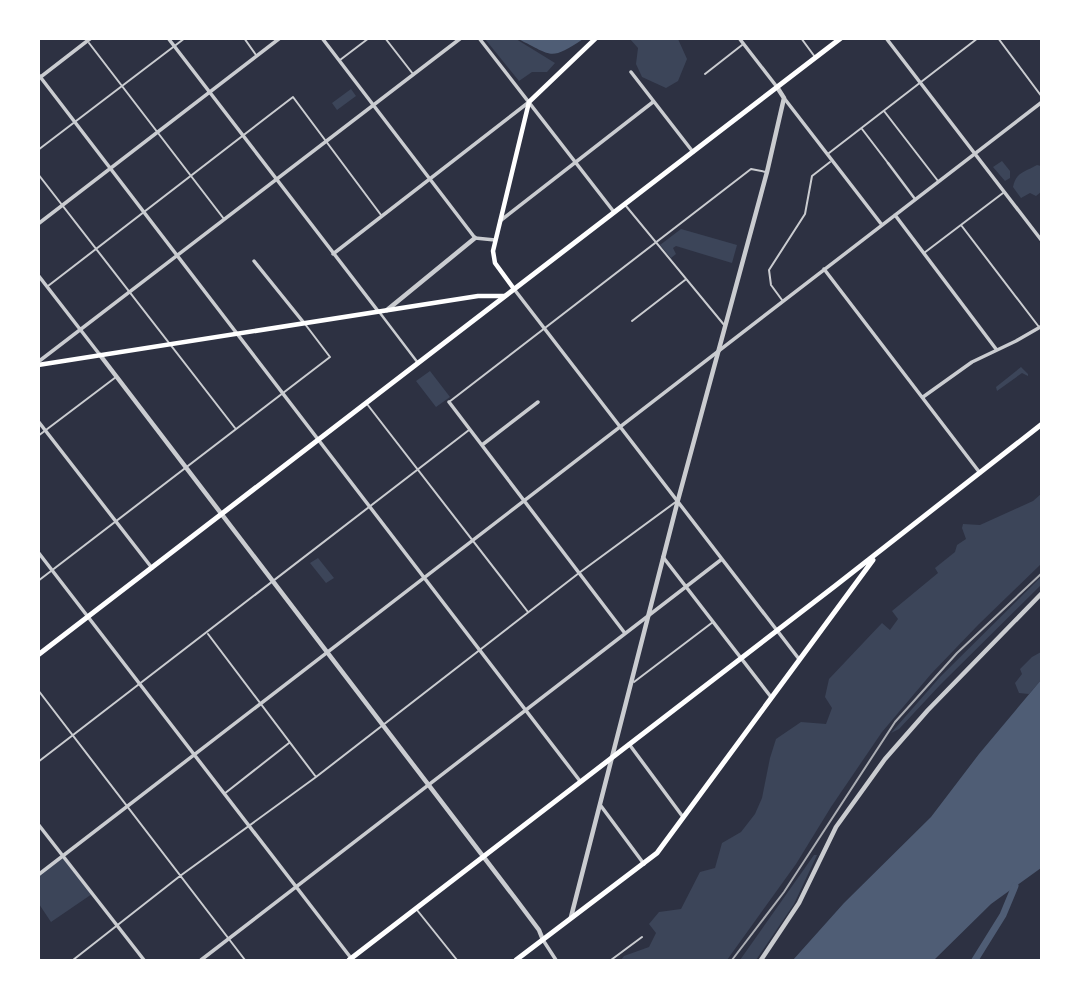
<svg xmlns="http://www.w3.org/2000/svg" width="1080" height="999" viewBox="0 0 1080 999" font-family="Lato,sans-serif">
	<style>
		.green { fill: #3c4559 }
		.water { fill: #4f5d75 }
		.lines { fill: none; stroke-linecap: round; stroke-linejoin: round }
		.canal { stroke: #4f5d75; stroke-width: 7 }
		.service { stroke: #caccd0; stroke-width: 2 }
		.pedestrian { stroke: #caccd0; stroke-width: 2.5 }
		.minor { stroke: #caccd0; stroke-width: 3.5 }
		.tertiary { stroke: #caccd0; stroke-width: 4.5 }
		.secondary { stroke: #fff; stroke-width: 4.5 }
		.primary { stroke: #fff; stroke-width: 5 }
		.rail { stroke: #abadb3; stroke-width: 2 }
	</style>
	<rect width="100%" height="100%" fill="#2d3142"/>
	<!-- green -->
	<path class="green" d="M485,39H516L555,63L547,72H532L519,81Z
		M630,39H678L687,59L678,81L666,88L642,77L636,64L638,48Z
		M351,89L356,96L337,110L332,103Z
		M1002,161L1010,171V178L1005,181L993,167Z
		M1037,165L1041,166V192L1036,196L1030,193L1021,198L1013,187C1016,172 1025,172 1037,165Z
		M681,229L737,245L732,263L676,246L673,248L676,254L671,258L660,245Z
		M1021,367L1028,374V376L1022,373L997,391L996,387Z
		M430,371L450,397L436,407L416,381Z
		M1041,494V564L978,625L931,674L882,732L831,807L796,864L727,960H621L624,956L649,947L656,933L649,924L659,912L681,909L700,872L715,868L722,843L741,832L755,814L762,798L770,758L776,739L801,722L826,724L832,708L825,697L829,679L882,623L890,630L898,619L892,611L938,573L935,568L955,552L957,545L966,539L962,528L963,524L980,525L1033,501Z
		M318,558L334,578L326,583L310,563Z
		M1041,577V585L940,685L899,729L891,733L940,677Z
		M1041,652V680L1029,694L1019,693L1015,683L1022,674L1020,669L1032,657Z
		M814,855H817L794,904L756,960H740Z
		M64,856L92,894L51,922L39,904L38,875Z"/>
	<!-- water -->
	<path class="water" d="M518,39L583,38V39C549,62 552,55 518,39Z
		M1041,680V868L991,904L934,960H793L844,903L931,817L979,754Z"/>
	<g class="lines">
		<!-- canal -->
		<path class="canal" d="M975,960L1003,915L1015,886"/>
		<!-- service -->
		<path class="service" d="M244,38L256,55
			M385,38L413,74
			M801,38L815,57
			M998,38L1042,97
			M89,43L224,219
			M340,60L369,38
			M705,74L742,45
			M884,111L938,181
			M862,129L888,163
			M38,150L185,38
			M829,153L978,38
			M38,174L235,428
			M626,206L725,326
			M961,225L1039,327
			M924,253L1003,193
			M48,286L293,97L381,215
			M782,300L771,285L769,270L805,214L812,176L830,162
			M632,321L685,280
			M449,402L751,169L766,172
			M367,404L528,612
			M38,436L116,377
			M38,581L330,357L305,324
			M208,634L316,777
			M634,682L713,622
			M38,690L245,960
			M38,762L469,430
			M224,794L289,743
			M417,910L457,960
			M38,959L40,960
			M73,960L180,876L316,777L579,573L677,501
			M611,960L642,937"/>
		<!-- pedestrian -->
		<path class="pedestrian" d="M888,163L915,199
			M380,313L418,363"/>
		<!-- minor -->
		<path class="minor" d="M168,38L378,311
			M322,38L475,238L495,240
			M479,38L614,212
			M739,38L777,87
			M886,38L1042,241
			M631,72L693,152
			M38,74L580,781
			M38,79L91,38
			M784,98L882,225
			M895,215L996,349
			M500,221L653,102
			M38,224L280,38
			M333,254L529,102
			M254,261L304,323
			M824,269L980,473
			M38,275L100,355
			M514,289L799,659
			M38,362L461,38
			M923,397L972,362L1016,341L1042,326
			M449,402L624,632
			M38,421L152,568
			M482,445L538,402
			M38,552L351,958
			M663,557L771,697
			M629,744L683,817
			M601,806L644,864
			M38,824L144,960
			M38,875L1042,102
			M543,940L556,960
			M201,960L722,559"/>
		<!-- tertiary -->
		<path class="tertiary" d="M387,310L475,238
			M100,355L515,898L539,930L543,940
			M571,917L678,500L767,172L784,98L777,87
			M761,960L799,903L836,827L885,759L928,710L1042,593"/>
		<!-- secondary -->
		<path class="secondary" d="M514,289L495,263L493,251L529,102L596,38
			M38,365L478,296H505"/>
		<!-- primary -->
		<path class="primary" d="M38,655L841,38
			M349,960L835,586L1042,424
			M516,960L657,853L873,560"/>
		<!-- rail -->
		<path class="rail" d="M732,960L784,892L895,722L957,653L1042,573"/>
	</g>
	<!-- border -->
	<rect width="1080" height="999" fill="none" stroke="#ffffff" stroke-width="80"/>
</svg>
